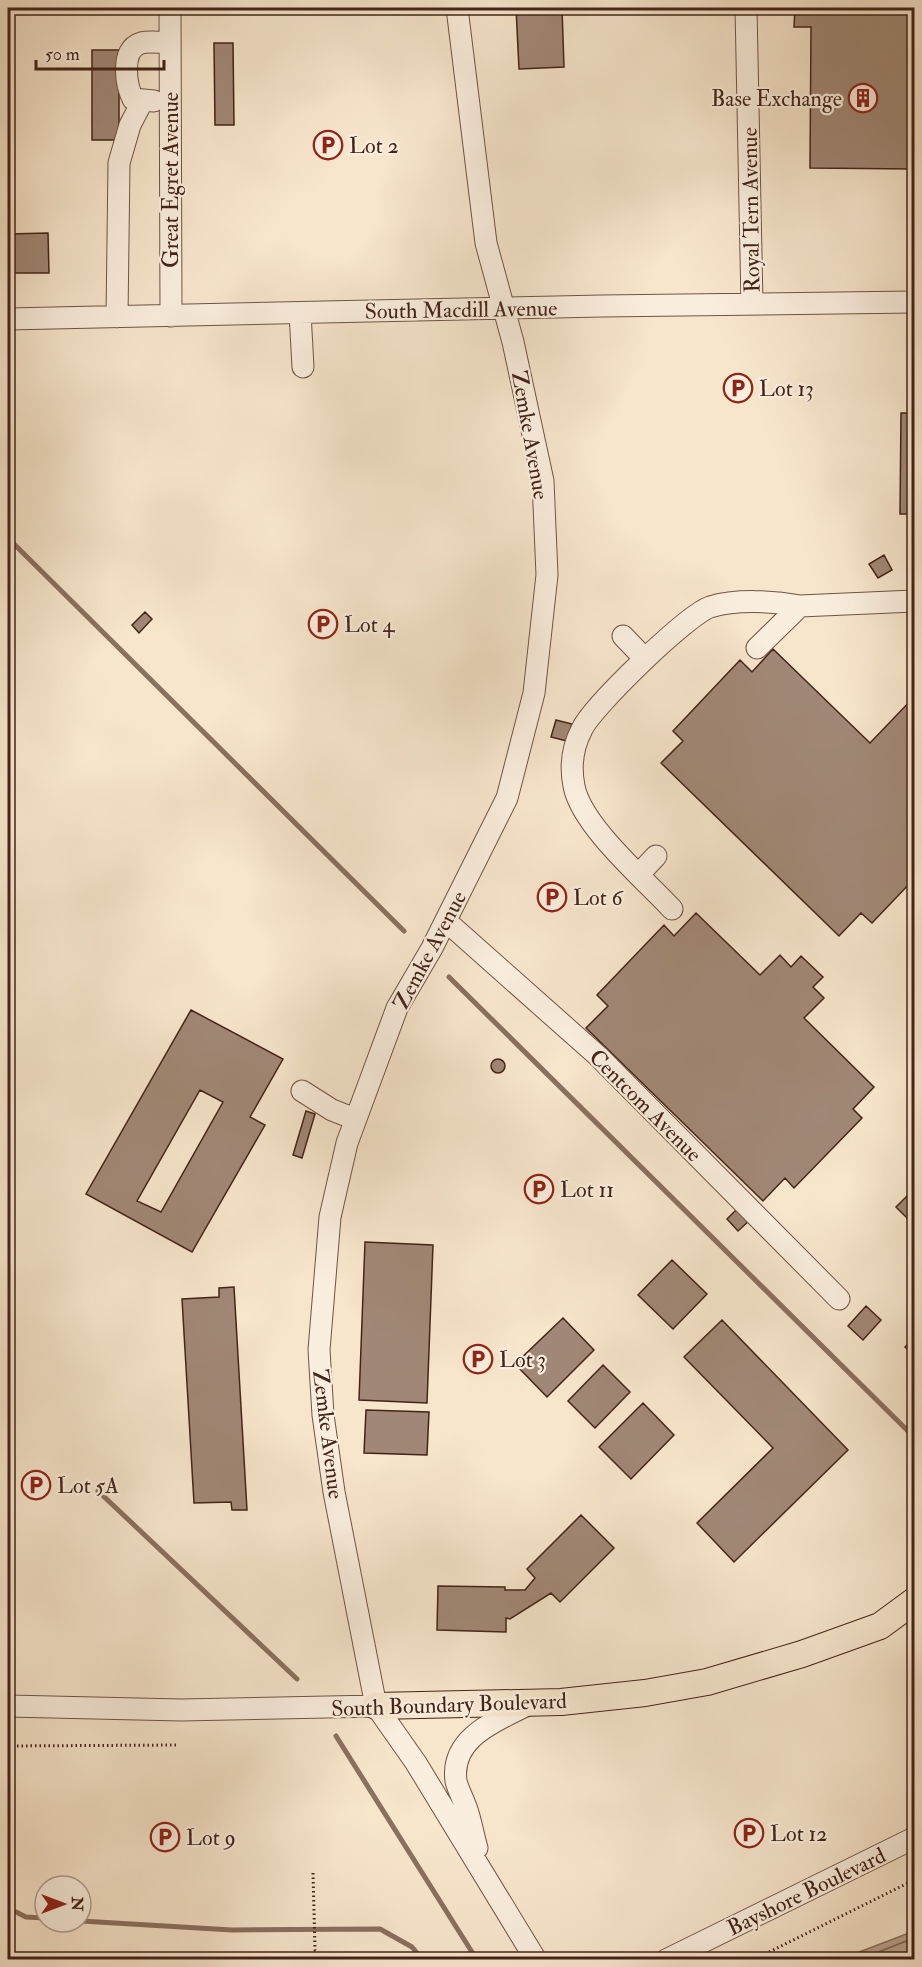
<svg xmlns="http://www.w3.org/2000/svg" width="922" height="1967" viewBox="0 0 922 1967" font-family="'IM FELL Double Pica',serif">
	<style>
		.water { fill: #baa38f; stroke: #8a705f; stroke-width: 1.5 }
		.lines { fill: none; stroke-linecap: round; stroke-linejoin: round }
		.shore { stroke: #7e6454; stroke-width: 1.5 }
		.stream { stroke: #8a705f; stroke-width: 5 }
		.building { fill: #a18876; stroke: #432418; stroke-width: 1.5; fill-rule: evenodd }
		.minor-casing { stroke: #705445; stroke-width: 23 }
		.major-casing { stroke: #432418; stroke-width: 28 }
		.path { stroke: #432418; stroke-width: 3; stroke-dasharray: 1.5 3; stroke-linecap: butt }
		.minor { stroke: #faeede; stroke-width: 21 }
		.major { stroke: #f7e5cc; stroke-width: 26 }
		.labels { text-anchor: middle; stroke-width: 4.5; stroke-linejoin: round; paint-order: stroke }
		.poi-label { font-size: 22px; fill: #432418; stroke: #faeede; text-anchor: start }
		.street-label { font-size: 22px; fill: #432418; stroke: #faeede }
	</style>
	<rect width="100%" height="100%" fill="#f7e5cc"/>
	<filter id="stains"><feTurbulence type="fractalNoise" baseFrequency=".00333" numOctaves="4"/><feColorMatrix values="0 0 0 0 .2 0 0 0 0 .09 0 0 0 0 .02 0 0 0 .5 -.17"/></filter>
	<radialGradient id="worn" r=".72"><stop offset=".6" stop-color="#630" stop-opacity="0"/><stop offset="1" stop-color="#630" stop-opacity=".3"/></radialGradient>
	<!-- water -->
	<path class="water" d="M914,1931V1959H841Z"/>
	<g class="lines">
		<!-- shore -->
		<path class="shore" d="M858,1960L914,1938"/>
		<!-- stream -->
		<path class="stream" d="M8,538L404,931
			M449,977L914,1437
			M98,1491L297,1679
			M336,1736L477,1960
			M8,1908L26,1917L45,1918
			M81,1921L232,1930L380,1929L412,1947L423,1960"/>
	</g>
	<!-- building -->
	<path class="building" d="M516,8H562L564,67L519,69Z
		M795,8H914V169L810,168L811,27H794Z
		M214,43H233L234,125H215Z
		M92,50H119V140H92Z
		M48,233L49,273H8V234Z
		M901,413H914V514H900Z
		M884,555L892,570L878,578L869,564Z
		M145,612L152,619L139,633L132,625Z
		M773,649L870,743L914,697V879L872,923L861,913L839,936L661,763L683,741L673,731L740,660L752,672Z
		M556,720L572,724L567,741L551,737Z
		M696,913L760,975L780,955L791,967L801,956L823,977L813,987L824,998L804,1018L874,1087L853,1109L862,1118L794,1188L785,1178L763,1201L586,1028L608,1006L597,995L664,925L674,936Z
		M191,1010L283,1059L250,1117L265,1125L192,1252L86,1194ZM200,1090L223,1102L161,1212L137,1201Z
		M491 1066a7 7 0 1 1 14 0a7 7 0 1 1-14 0Z
		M306,1111L315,1114L302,1158L293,1155Z
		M914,1139V1152L908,1146Z
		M907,1196L914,1203V1212L908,1219L896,1207Z
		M739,1207L750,1220L738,1231L727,1219Z
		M365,1242L433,1245L427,1403L359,1400Z
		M672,1260L707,1294L673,1329L638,1295Z
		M234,1287L247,1510H232L231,1502L194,1503L182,1299L219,1297V1288Z
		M866,1306L881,1320L863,1340L848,1326Z
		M563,1318L594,1350L547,1397L515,1364Z
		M722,1320L848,1450L734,1562L697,1523L773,1448L684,1357Z
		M912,1340L914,1342V1356L905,1347Z
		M603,1365L630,1392L595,1428L568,1401Z
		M643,1403L674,1435L631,1479L599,1447Z
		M366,1410L429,1412L427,1455L364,1453Z
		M581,1515L614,1548L560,1602L551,1593L510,1619L506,1618V1632L437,1630L438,1586L505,1587V1590H525L535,1578L527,1569Z"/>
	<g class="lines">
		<!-- minor casing -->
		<g class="minor-casing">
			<path id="minor" d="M170,8L171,316
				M457,8L486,243L513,342L543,481L547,575L534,693L507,798L432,948L397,1008L347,1143L330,1217L319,1350L323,1415L334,1492L376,1706L416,1763L536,1960
				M746,8L752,304
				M154,101L133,99C126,85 120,49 141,43C149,41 161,43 170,42
				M300,313L303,367
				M117,317L119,163L130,125L142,102
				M8,319L602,306L914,302
				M623,636L645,659
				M757,648L800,606
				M639,874L656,856
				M672,909C644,879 581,825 574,786C570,766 573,746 582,729C593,706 687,615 710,607C736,599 774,601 800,606L914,601
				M446,921L598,1056L839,1299
				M302,1091L332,1110L355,1119
				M8,1706L181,1710L376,1706
				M477,1848C473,1835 471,1820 466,1807C463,1798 458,1790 456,1781C450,1736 499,1720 531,1703
				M666,1960L914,1838"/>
		</g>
		<!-- major casing -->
		<g class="major-casing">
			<path id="major" d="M376,1706L561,1702L645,1693L707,1682L802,1654L880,1626L914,1601"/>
		</g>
		<!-- path -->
		<path class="path" d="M8,1746L179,1745
			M313,1873L315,1950L326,1960
			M753,1960L914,1880"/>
		<!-- minor -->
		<use href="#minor" class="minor"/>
		<!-- major -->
		<use href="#major" class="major"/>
	</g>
	<!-- icons -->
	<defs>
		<g id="building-ring" transform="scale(1.5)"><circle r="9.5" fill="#faeede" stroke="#8f2418" stroke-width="1.5"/><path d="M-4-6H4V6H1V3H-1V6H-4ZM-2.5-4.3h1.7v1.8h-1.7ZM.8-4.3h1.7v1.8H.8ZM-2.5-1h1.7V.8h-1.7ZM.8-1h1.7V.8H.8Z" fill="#8f2418"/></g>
		<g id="parking-ring" transform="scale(1.5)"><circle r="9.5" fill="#faeede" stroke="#8f2418" stroke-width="1.5"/><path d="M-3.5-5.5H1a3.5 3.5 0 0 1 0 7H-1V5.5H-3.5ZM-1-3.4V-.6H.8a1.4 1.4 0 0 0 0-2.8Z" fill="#8f2418"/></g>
	</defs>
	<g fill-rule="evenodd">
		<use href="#building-ring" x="863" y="98"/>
		<use href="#parking-ring" x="328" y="145"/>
		<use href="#parking-ring" x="738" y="388"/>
		<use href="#parking-ring" x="323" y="624"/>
		<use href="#parking-ring" x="552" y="897"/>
		<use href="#parking-ring" x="539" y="1189"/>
		<use href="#parking-ring" x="478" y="1359"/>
		<use href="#parking-ring" x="36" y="1485"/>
		<use href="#parking-ring" x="749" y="1833"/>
		<use href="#parking-ring" x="165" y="1837"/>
	</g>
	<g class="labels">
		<!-- poi labels -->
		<g class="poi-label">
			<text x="842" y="106" text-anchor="end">Base Exchange</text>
			<text x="349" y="153">Lot 2</text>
			<text x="759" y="396">Lot 13</text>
			<text x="344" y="632">Lot 4</text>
			<text x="573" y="905">Lot 6</text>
			<text x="560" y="1197">Lot 11</text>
			<text x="499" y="1367">Lot 3</text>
			<text x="57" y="1493">Lot 5A</text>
			<text x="770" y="1841">Lot 12</text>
			<text x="186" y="1845">Lot 9</text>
		</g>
		<!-- street labels -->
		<g class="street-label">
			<text transform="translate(170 180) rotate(-90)" y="8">Great Egret Avenue</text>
			<text transform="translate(750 210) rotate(-91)" y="8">Royal Tern Avenue</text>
			<text transform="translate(461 309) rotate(-1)" y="8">South Macdill Avenue</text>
			<text transform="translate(531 435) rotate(80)" y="8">Zemke Avenue</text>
			<text transform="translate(429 950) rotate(-62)" y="8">Zemke Avenue</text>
			<text transform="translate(646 1105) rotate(45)" y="8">Centcom Avenue</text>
			<text transform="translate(329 1434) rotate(83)" y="8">Zemke Avenue</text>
			<text transform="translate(449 1704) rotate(-2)" y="8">South Boundary Boulevard</text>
			<text transform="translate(806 1891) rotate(-26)" y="8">Bayshore Boulevard</text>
		</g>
	</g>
	<!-- margin -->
	<rect width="922" height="1967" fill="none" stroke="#f7e5cc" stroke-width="30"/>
	<rect x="9" y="9" width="904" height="1949" fill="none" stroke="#432418" stroke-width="3"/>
	<rect x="15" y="15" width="892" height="1937" fill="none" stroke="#432418" stroke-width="1.5"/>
	<!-- north arrow -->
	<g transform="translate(63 1904) rotate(90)"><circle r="28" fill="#faeede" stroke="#b19d8f" stroke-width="1.5"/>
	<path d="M0-4.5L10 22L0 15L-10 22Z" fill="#8f2418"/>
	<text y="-9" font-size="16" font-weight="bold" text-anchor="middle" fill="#432418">N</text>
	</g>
	<!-- scale -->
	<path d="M36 60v9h128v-9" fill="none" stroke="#432418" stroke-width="3"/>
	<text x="45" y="60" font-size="18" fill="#432418" stroke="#faeede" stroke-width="4.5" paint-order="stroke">50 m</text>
	<rect width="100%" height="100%" filter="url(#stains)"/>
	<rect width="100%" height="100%" fill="url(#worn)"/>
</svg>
